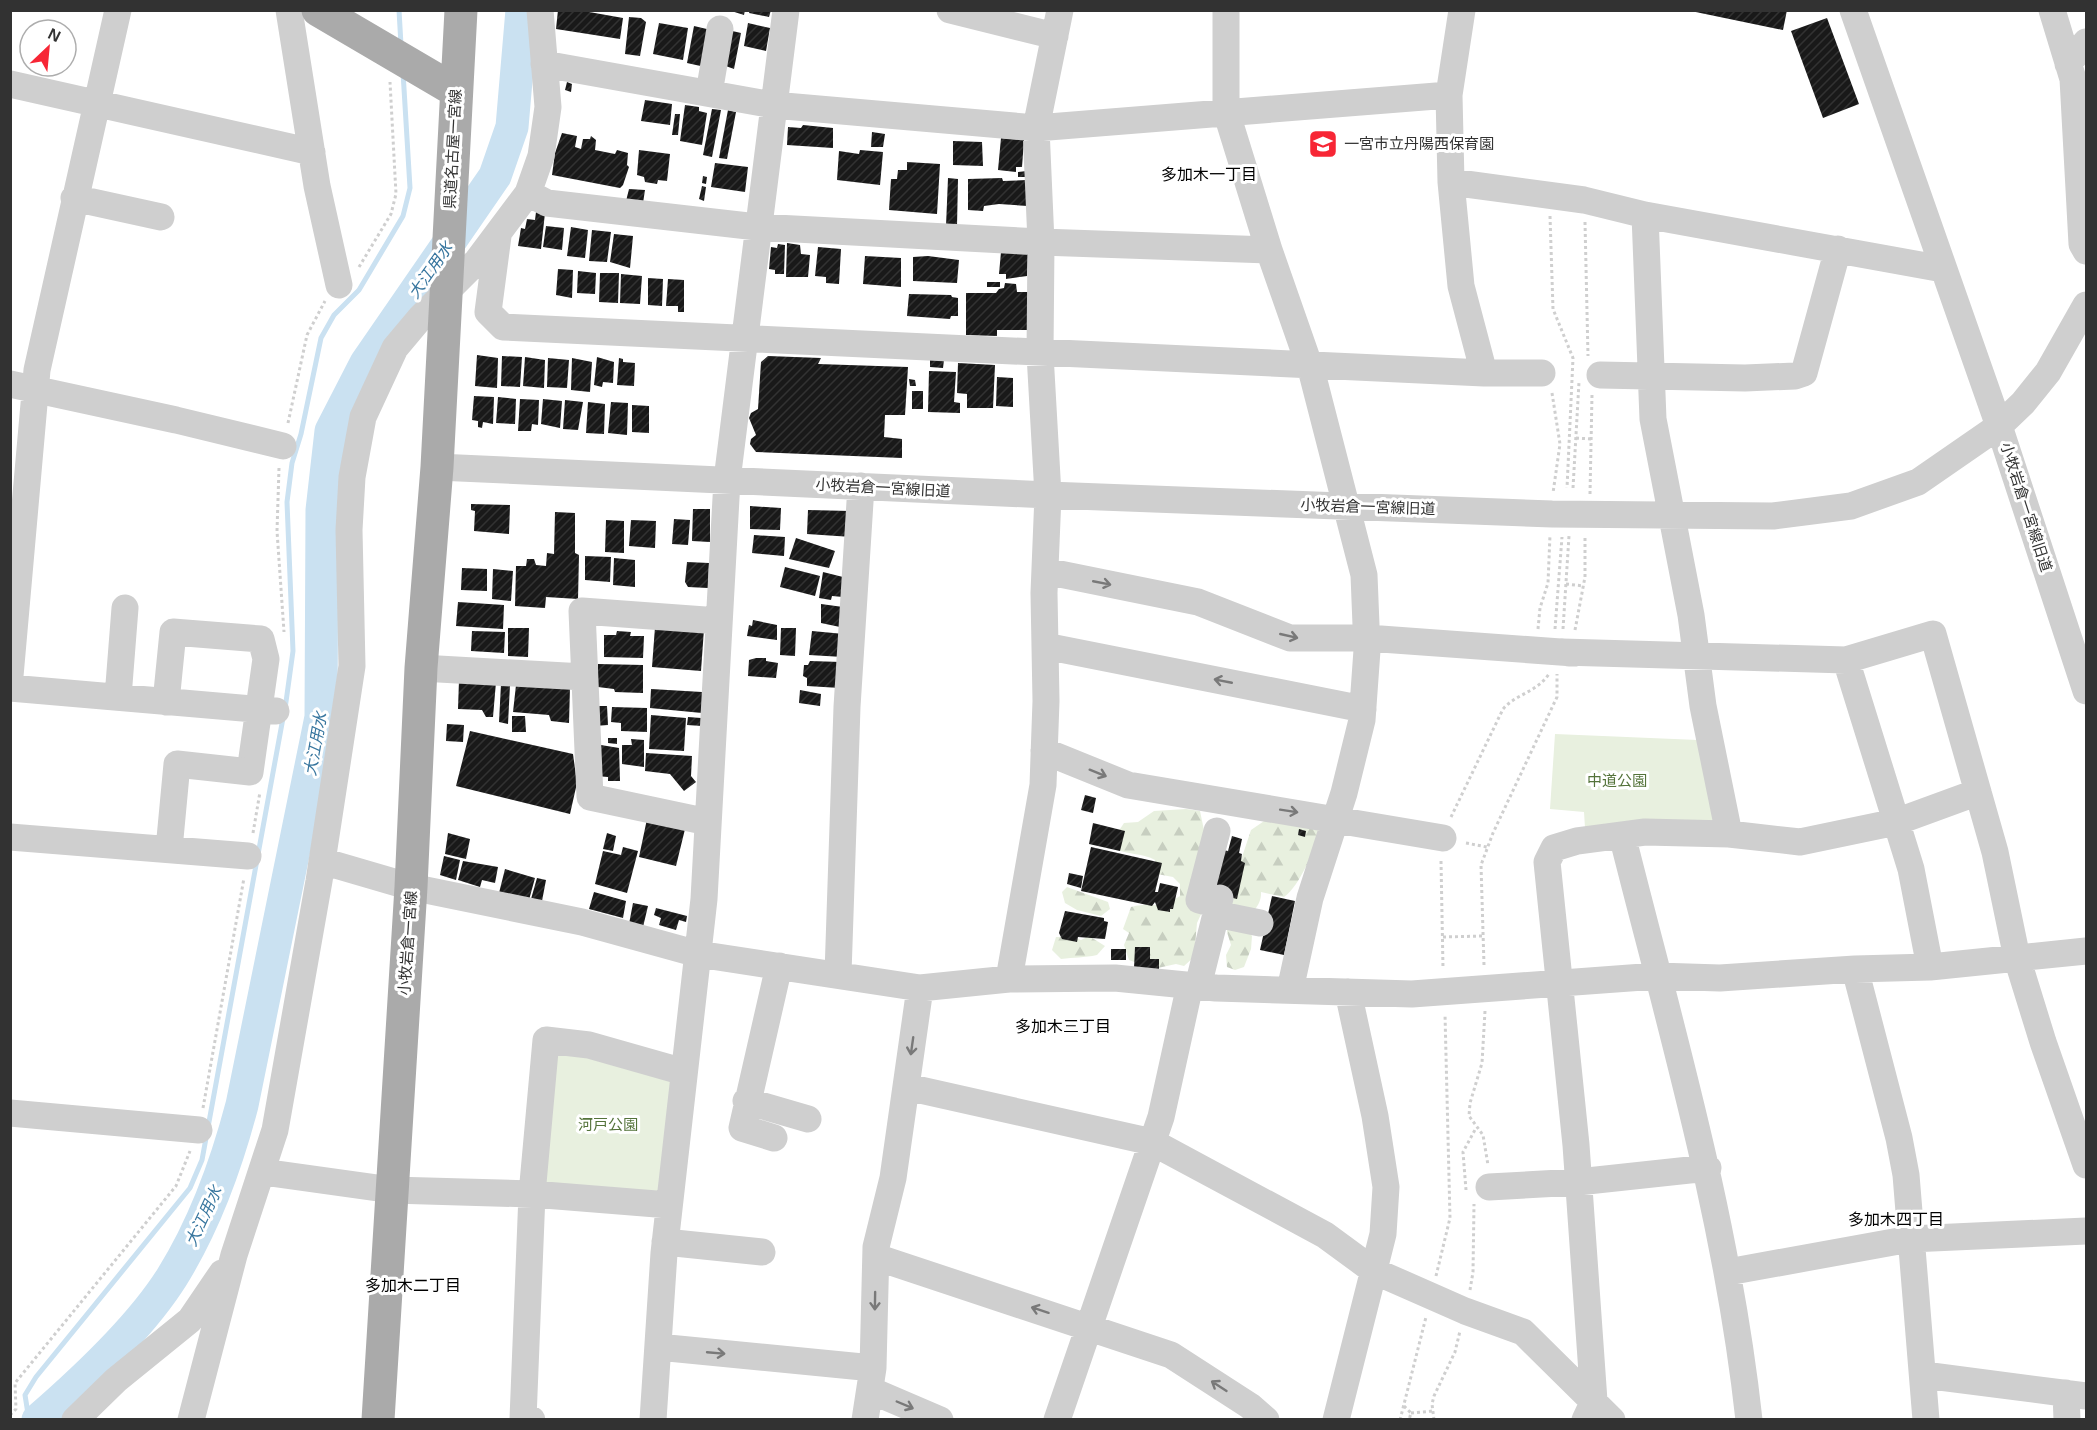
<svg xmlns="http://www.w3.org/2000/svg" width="2097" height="1430" viewBox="0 0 2097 1430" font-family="Helvetica,'Noto Sans JP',sans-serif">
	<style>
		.forest { fill: url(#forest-firs) }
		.park { fill: #e8f0df }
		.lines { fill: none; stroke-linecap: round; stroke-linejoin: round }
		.stream { stroke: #cae1f1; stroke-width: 5 }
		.river { stroke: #cae1f1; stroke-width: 33 }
		.building { fill: url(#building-hatch) }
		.path { stroke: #cfcfcf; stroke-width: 3; stroke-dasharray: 3 3; stroke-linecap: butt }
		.minor { stroke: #cfcfcf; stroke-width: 27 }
		.major { stroke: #aaa; stroke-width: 33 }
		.oneway { stroke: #797979 }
		.labels { text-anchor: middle; stroke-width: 6; stroke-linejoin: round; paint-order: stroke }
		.poi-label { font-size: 15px; fill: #323232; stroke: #fff; text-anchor: start }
		.street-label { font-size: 15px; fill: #323232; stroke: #fff }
		.park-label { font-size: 15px; fill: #54733a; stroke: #fff }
		.neighbourhood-label { font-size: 16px; fill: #000; stroke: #fff }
		.water-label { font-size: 16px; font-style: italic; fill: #36759e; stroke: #fff }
	</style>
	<defs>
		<pattern id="forest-firs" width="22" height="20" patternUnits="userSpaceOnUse" patternTransform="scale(1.5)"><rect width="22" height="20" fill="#e8f0df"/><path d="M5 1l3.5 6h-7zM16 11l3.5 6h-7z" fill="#c7cec0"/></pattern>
		<pattern id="building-hatch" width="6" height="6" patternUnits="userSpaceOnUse" patternTransform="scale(1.5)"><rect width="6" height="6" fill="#191919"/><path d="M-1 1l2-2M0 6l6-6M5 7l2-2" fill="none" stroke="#323232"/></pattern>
	</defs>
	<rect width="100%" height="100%" fill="#fff"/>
	<!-- forest -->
	<path class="forest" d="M1186,809L1200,811L1206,840L1202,912L1197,923L1194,957L1184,966L1176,964L1153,969L1129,960L1124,945L1129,933L1123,929L1131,907C1154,901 1156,911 1180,896V884L1173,877L1157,874L1155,860C1143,853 1129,855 1115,849L1118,832L1124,823L1138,822L1154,811Z
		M1270,817L1322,828C1315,848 1300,886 1284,897L1261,892C1262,907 1249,913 1245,927L1252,936L1251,949L1244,967L1235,970L1227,967L1226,955L1231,945L1227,932L1230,893L1251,830Z
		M1067,887L1108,902L1110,909L1101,916L1077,910L1065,903L1062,892Z
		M1089,936L1105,946L1097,955C1084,958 1074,957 1061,959L1052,950L1056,937H1073L1081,940Z"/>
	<!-- park -->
	<path class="park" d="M1555,734L1698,740L1716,829L1585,828L1584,812L1550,809Z
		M555,1049L671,1081L661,1192L544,1185Z"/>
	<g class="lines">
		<!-- stream -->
		<path class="stream" d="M399,10L401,45
			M285,709L293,651L287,502L292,463L301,434L321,338L334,315L359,290L403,216L410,188L403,72
			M29,1420L25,1395L36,1377L190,1188L202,1160L283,718"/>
		<!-- river -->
		<path class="river" d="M38,1420C83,1381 140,1328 172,1277C205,1224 226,1166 242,1105L321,717L322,510L331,431L366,363L495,176L512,127L522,10"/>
	</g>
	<!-- building -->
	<path class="building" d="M558,10H578L623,18L620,39L556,29Z
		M728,10H745L744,15Z
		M750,10H771L769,17L749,13Z
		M1686,10H1787L1783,30Z
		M629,17L641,18L646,22L640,56L625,54Z
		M1827,18L1859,104L1823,118L1791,31Z
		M659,23L688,28L683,60L653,54Z
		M748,23L770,28L766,51L744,46Z
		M694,26L711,30L705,67L687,63Z
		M728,30L741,33L734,69L723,65Z
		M567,82L572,84L571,92L565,90Z
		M645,100L672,104L670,125L641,121Z
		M685,105L699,107V111L707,113L702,145L680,141Z
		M712,109L721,110L712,157L703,155Z
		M728,110L736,112L727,159L719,158Z
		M675,114H680L678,135H672Z
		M803,125L833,128V148L787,145L788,127L801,128Z
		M872,132L885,134L883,147H871Z
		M562,133L577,136L575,147L581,149L583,139H590L591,136L596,140L595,150L615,154L617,150L628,153L627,165L629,167L623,185L620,188L552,175L555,153Z
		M1001,138L1024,140L1022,167H1016V172L998,170Z
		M953,141L982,142L983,166L953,165Z
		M639,150L670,154L667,181L658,180L657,184L645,182L644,177L637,175Z
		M860,150L883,152L880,185L837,180L839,151L859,154Z
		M907,162L940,164L937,214L889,210L891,179H897L898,170H907Z
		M715,163L748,167L745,192L711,187Z
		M1027,171L1028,177H1018V172Z
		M703,176L707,177L706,184L702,183Z
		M948,178L958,179L957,226H946Z
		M1002,178L1003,181L1027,180L1028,206L999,204L984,206L983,211L968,210V179Z
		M702,186L706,187L704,201L699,199Z
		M629,189L645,190L643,203L626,201Z
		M536,212L545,213L541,249L518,246L521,228L525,229L527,219L535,220Z
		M546,226L564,228L562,250L543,247Z
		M571,227L588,230L585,258L567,256Z
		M592,230L611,232L607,262L589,261Z
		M614,234L633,236L630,268L610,262Z
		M787,243L800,245L801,254L810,255L808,277H786Z
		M778,244L785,245L784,274H775V270L769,269L771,247L777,248Z
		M818,247L841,249L839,284L826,283V277L815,276Z
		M1001,252L1028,254L1027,276L1006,279V274H999Z
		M865,256L901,258V287L863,284Z
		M928,256L959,260L957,283L913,281V257Z
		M558,269L573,270L572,298L556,295Z
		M578,271L596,273L595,294L577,293Z
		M600,273H619L618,303L599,302Z
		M621,274L642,276L640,304L620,303Z
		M648,278L663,279L662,306L648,305Z
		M668,279L684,280V312H678V306H666Z
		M987,282H1000V287H987Z
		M1005,283L1016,284L1017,292H1030L1031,330H997V336L966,335V293H996L999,289L1004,288Z
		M909,294L951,295L952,297L958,298V316H951L950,319L907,316Z
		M477,355L498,358L497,388L475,386Z
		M502,356L522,357L520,387L501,386Z
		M768,356L821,358L818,364L908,367L905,415H885L884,437L902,439V458L756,452L750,444L751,439L756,435L749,418L751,413L758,409L761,362Z
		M525,357L545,360L544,388L523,386Z
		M597,357L614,362L613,383L603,382L602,387L594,385Z
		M548,358L569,360L567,388L547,387Z
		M572,358L592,362L590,392L571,390Z
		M619,358L623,359V362L635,363L634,386L617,385Z
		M930,359L944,360L943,368L930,367Z
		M958,363L995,365L993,408H967V394L957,393Z
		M929,371L956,372L954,402L960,403V413L928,412Z
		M997,377L1013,378V407L996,406Z
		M909,379L915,380L916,386H910Z
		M912,391H923V409H912Z
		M474,396L494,397L493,424L483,422L482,428L478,427V421L472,420Z
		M498,397L516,399L515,424L496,423Z
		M520,399L539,400L538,425L532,424L531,431H518Z
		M543,399L562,401L560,428L541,424Z
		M565,400L583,402L578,430L563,429Z
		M588,402L605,404L604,434L586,433Z
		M611,402L628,403L627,435L608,433Z
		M632,405L649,406V433L632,432Z
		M471,504L510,505L509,534L474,531L475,511L471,510Z
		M750,506L781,508L780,530L750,529Z
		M693,509H710V542L692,541Z
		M808,510L850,511L852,537L807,534Z
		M555,512L575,513V553L579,555L578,599L546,597L545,608L515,606L516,566H526L527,559H534L536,565L546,566L547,553L554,554Z
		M674,519L690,520L688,545L672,544Z
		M606,520L624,521V553L605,552Z
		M631,520L656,521L655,548L629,546Z
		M754,535L785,537L784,556L752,553Z
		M796,538L835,551L829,568L789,559Z
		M585,556L611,557L610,582L585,580Z
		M614,558L635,560V587L613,585Z
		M687,562L709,563L708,588L688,587L685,582Z
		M785,567L820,576L815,596L780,587Z
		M462,568L487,569V591L461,590Z
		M493,569L513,571L511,601L492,599Z
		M823,572L847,578L843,597L832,596L831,600L819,598Z
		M458,602L504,605L503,629L456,626Z
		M821,604L843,607L840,627L821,623Z
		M753,620L777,625V640L747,636L749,625L752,626Z
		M655,627L704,629L701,671L652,667Z
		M508,628H529L528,657L508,656Z
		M781,628H796L795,656L780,655Z
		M472,631L505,632L504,653L471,651Z
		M617,631L631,632L630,636H644L643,658L604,657V635H616Z
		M812,631L844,634L843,657L809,655Z
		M756,658H766V661L778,663L776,678L748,676L749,660Z
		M810,661L841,662L840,688L807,686V678L803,676L804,665H808Z
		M598,664L643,665V693L615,692L614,689L598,687Z
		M459,680L496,682L493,717H486L482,710L458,709Z
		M501,684L510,685L508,724L499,722Z
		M516,685L570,687L569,723L551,721L549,715L513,712Z
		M651,689L702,692V713L650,708Z
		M800,690L821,694L820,706L799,703Z
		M594,706H607L608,725L594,726Z
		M612,707L647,708V732L621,731V723L611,722Z
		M651,715L686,718L684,751L649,749Z
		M512,716H525L526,732H512Z
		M688,717L701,718L702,726L687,725Z
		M447,724L464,725L463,742L446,741Z
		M470,731L573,754L577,783L570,814L456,786Z
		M608,738H617V744L608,743Z
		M631,739L644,740V767L622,764V745H632Z
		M595,744L619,748L620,781H608V777L596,776Z
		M646,753L692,756L691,776L696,782L684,791L670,774L645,771Z
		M1085,795L1096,798L1093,813L1081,810Z
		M647,819L686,825L676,866L639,857Z
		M1093,823L1125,831L1120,851L1089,844Z
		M1299,829L1306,831L1305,837L1298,835Z
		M448,833L470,839L466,859L445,854Z
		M607,833L616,836L613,851L603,849Z
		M1232,836L1242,839L1239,853L1242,854L1241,861L1245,863L1237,899L1208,892L1223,850L1228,851Z
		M623,847L638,851L627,893L595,884L603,851L621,855Z
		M1091,847L1162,863L1155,892H1158L1160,883L1178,887L1173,909H1170V912L1158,910L1155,902L1152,906L1081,891Z
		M444,856L460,860L456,880L440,875Z
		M463,861L498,867L495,883L482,880L480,887L458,880Z
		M505,869L535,878L529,900L499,893Z
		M1069,873L1083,876L1081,888L1067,884Z
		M537,878L546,880L542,901L531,899Z
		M594,892L626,901L623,918L589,909Z
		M1272,896L1295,901L1284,955L1260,950Z
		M633,903L648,906L643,927L629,924Z
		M656,908L687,916L686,922L679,920L676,930L659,925L661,918L654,915Z
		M1065,911L1104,918V921L1108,922L1105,939L1078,937L1077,942L1062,939L1059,933Z
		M1135,947H1150V959H1159V971L1134,968Z
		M1111,949H1126V960H1111Z"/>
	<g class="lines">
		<!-- path -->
		<path class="path" d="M1550,216L1553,309L1573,358L1567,488
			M1585,222L1588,356
			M359,267L391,214L396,194L390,82
			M1552,393L1560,444L1553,493
			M288,423L307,335L325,301
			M1576,438L1591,439
			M279,468L277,531L284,632
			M1573,488L1579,382
			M1590,494L1592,395
			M1566,584L1584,586
			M1538,629L1540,608L1548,583L1550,535
			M1555,629L1562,537
			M1563,629L1569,536
			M1575,630L1585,577V536
			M1451,817L1503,709C1516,694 1537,692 1549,674
			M253,833L260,792
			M1466,843L1487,847
			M1441,861L1443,968
			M1443,937L1483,936
			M1484,965L1481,865L1493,833L1557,697V674
			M1485,1011L1482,1063L1470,1103L1469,1116L1483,1135L1488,1165
			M203,1108L244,878
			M1466,1190L1463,1152L1476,1128
			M1436,1276L1450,1218L1445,1014
			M1470,1290L1473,1272L1474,1204
			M1404,1406L1411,1413L1409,1420
			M1411,1413L1433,1411
			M10,1415L16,1409L15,1383L176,1186L190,1151
			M1400,1420L1426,1317
			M1434,1420L1432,1404L1434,1396L1455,1352L1460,1331"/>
		<!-- minor -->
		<path class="minor" d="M289,10L317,186L339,285
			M950,10L1055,36
			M1226,10V111L1269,250L1312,373L1364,575L1367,650L1362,720L1344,793L1310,898L1290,990
			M1853,10L1999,426L2086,691
			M2052,10L2073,79L2082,244L2086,251
			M544,64L773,105L1036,128L1449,95
			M2068,64L2086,42
			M10,84L312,152
			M709,93L720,29
			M1451,182L1584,200L1645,215L1943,269
			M528,193L547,203L757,227L1041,242L1269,250
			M74,198L161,217
			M1645,215L1653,419L1691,615L1703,706L1729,834
			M498,236L488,312L503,327L1484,373L1461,286L1451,182L1449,95L1462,10
			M1484,373H1542
			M1600,375L1745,378L1795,376L1804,373L1838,249
			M10,384L176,420L283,446
			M437,467L1048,495L1552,514L1773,516L1851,506L1918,482L1999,426L2023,403L2048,372L2086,305
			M1045,571L1198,602L1290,638H1367L1574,653H1569
			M1045,646L1363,709
			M1562,652L1846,660L1933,634L1995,852L2017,958L2043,1042L2086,1165
			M1846,660L1911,869L1930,967
			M421,668L584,677
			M10,676L37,370L118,10
			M10,688L276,711
			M118,697L125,608
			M166,702L173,632L261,639L266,659L250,772L177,764L169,849
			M1044,751L1128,785L1443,838
			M708,822L590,797L582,611L719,621
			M1217,831L1199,900L1218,905
			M1622,835C1671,1030 1727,1218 1749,1420
			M10,837L248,856
			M322,861L411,887L582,922L698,954L920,988L1009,979L1115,978L1216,988L1412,994L1657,976L1720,978L1855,969L1930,967L2086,951
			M1216,914L1260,923
			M1855,969L1899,1138L1906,1175L1926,1420
			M838,974L847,707L861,486
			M1009,979L1043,785L1046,701L1044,593L1048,495L1040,354L1041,242L1036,128L1060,10
			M1198,986L1220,898
			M907,1087L1152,1142L1325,1235L1374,1271L1465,1311L1523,1332L1612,1420
			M746,1101L808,1119
			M10,1113L199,1130
			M774,1138L742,1128L779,966
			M263,1172L392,1190L532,1194L669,1205
			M1489,1187L1578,1182L1708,1168
			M665,1242L762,1252
			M876,1257L1171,1355L1250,1406L1266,1420
			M1728,1272L1910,1239L2086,1231
			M658,1347L873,1368
			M1924,1375L2086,1396
			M870,1390L940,1420
			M2066,1393L2067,1420
			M75,1420L116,1380L190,1320L222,1273
			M191,1420L234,1255L275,1130L319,881L352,666L349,530L352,477L363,417L395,348L421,317L477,261L528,193L541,156L548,107L540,10
			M532,1420L523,1419L532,1194L546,1040L589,1045L684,1072
			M653,1420L664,1253L704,899L727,480L786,10
			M865,1420L873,1368L876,1247L893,1178L920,988
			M1057,1420L1161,1117L1190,985
			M1336,1420L1383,1234L1386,1187L1375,1116L1348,992
			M1585,1420L1594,1401L1576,1145L1547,862L1554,848L1577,841L1645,832L1729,834L1800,842L1896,822L1978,792"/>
		<!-- major -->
		<path class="major" d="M318,10L456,91
			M378,1420L411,887L421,668L437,467L461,10"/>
	</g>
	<!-- one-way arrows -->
	<defs><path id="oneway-shaft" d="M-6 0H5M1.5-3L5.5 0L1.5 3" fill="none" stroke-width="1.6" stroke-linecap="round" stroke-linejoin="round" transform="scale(1.5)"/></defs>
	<g class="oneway">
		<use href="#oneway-shaft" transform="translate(1102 583) rotate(11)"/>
		<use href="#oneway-shaft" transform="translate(1289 636) rotate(13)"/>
		<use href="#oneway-shaft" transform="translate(1223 681) rotate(-169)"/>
		<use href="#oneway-shaft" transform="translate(1098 773) rotate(22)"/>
		<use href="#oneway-shaft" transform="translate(1289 811) rotate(9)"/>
		<use href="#oneway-shaft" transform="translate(912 1046) rotate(98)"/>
		<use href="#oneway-shaft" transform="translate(875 1301) rotate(91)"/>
		<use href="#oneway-shaft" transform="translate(1040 1310) rotate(-162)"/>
		<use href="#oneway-shaft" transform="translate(716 1353) rotate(5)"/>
		<use href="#oneway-shaft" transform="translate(1219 1386) rotate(-147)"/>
		<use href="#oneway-shaft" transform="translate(905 1405) rotate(23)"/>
	</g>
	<!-- icons -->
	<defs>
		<g id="school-square" transform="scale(1.5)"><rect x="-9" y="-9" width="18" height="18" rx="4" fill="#f72635" stroke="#fff"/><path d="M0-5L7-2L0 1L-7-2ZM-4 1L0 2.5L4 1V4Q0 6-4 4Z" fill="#fff"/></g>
	</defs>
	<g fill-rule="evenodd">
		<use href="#school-square" x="1323" y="144"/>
	</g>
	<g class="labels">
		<!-- poi labels -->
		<g class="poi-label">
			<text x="1344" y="149">一宮市立丹陽西保育園</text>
		</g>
		<!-- street labels -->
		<g class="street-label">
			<text transform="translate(453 149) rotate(-87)" y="5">県道名古屋一宮線</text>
			<text transform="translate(883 488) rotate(3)" y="5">小牧岩倉一宮線旧道</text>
			<text transform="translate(1368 507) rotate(2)" y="5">小牧岩倉一宮線旧道</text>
			<text transform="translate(2026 507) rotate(72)" y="5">小牧岩倉一宮線旧道</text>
			<text transform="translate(408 943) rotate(-86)" y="5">小牧岩倉一宮線</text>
		</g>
		<!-- park labels -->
		<g class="park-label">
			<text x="1617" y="786">中道公園</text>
			<text x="608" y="1130">河戸公園</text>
		</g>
		<!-- neighbourhood labels -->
		<g class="neighbourhood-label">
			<text x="1209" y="180">多加木一丁目</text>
			<text x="1063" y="1032">多加木三丁目</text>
			<text x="1896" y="1225">多加木四丁目</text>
			<text x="413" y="1291">多加木二丁目</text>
		</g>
		<!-- water labels -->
		<g class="water-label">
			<text transform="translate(430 270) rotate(-55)" y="6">大江用水</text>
			<text transform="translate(315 744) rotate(-80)" y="6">大江用水</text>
			<text transform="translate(203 1216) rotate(-65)" y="6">大江用水</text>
		</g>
	</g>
	<!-- border -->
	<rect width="2097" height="1430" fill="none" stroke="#323232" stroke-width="24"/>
	<!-- north arrow -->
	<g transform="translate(48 48) rotate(26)"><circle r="28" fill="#ffffff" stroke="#adadad" stroke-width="1.5"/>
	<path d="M0-4.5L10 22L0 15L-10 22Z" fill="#f72635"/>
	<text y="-9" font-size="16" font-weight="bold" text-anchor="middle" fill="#323232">N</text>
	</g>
</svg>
